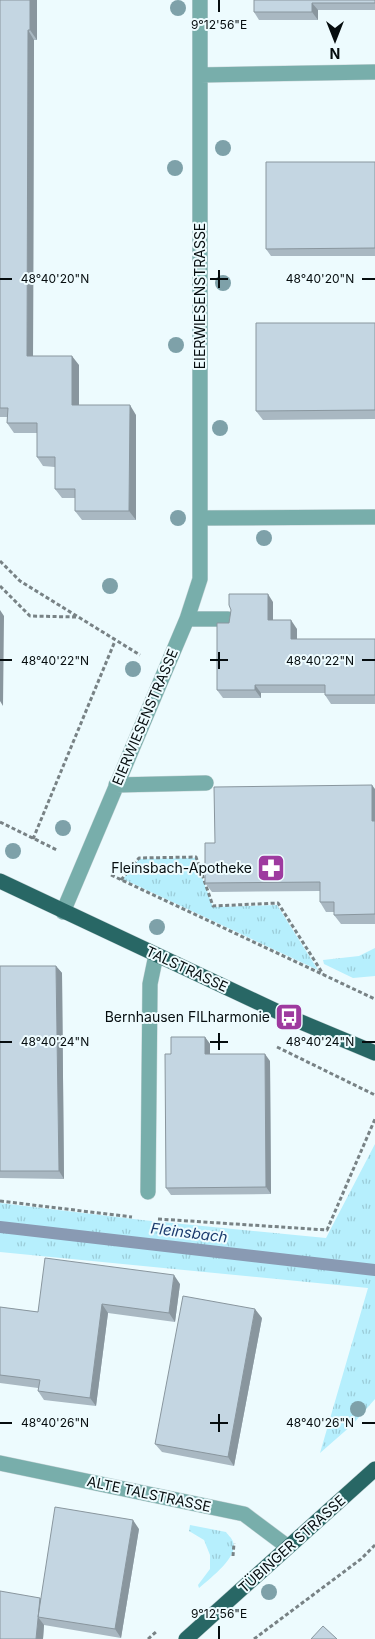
<svg xmlns="http://www.w3.org/2000/svg" width="375" height="1639" viewBox="0 0 375 1639" font-family="Inter,sans-serif">
	<style>
		.grass { fill: url(#grass-tufts) }
		.lines { fill: none; stroke-linecap: round; stroke-linejoin: round }
		.stream { stroke: #899ab3; stroke-width: 12 }
		.minor-casing { stroke: #c8d5d8; stroke-width: 16 }
		.major-casing { stroke: #c8d5d8; stroke-width: 16 }
		.path { stroke: #788285; stroke-width: 3; stroke-dasharray: 4 2.5; stroke-linecap: butt }
		.minor { stroke: #78aeab; stroke-width: 15 }
		.major { stroke: #286765; stroke-width: 15 }
		.tree { fill: #7ea1a9 }
		.wall { fill: #a9b8c2 }
		.shaded-wall { fill: #89969e }
		.building { fill: #c4d6e2; stroke: #89969e }
		.ticks { fill: none; stroke: #060d0f; stroke-width: 2 }
		.labels { text-anchor: middle; stroke-width: 4; stroke-linejoin: round; paint-order: stroke }
		.street-label { font-size: 14px; fill: #060d0f; stroke: #edfbfe }
		.poi-label { font-size: 14px; fill: #060d0f; stroke: #edfbfe; text-anchor: end }
		.water-label { font-size: 15px; font-style: italic; fill: #1c3c6f; stroke: #edfbfe }
		.ticks-label { font-size: 12px; text-anchor: middle; fill: #060d0f; stroke: #edfbfe; stroke-width: 4; stroke-linejoin: round; paint-order: stroke }
	</style>
	<defs>
		<pattern id="grass-tufts" width="24" height="20" patternUnits="userSpaceOnUse" patternTransform="scale(1.25)"><rect width="24" height="20" fill="#b6effd"/><path d="M3 7l-1-3M5 7V3M7 7l1-3M15 17l-1-3M17 17v-4M19 17l1-3" fill="none" stroke="#9bccd8"/></pattern>
	</defs>
	<rect width="100%" height="100%" fill="#edfbfe"/>
	<!-- grass -->
	<path class="grass" d="M195,858L213,907L277,905L318,970L123,879L139,859Z
		M375,948V976L353,978L324,964L323,960L359,956Z
		M375,1144V1399L352,1425L320,1453L368,1288L0,1252V1203L142,1220L326,1238Z
		M190,1525L226,1532C228,1535 232,1538 233,1542C239,1557 209,1579 199,1588L198,1585L210,1569V1555L204,1540L189,1531Z"/>
	<g class="lines">
		<!-- stream -->
		<path class="stream" d="M0,1227L375,1270"/>
		<!-- minor casing -->
		<g class="minor-casing">
			<path id="minor" d="M200,75L375,72
				M200,518L375,517
				M187,619H228
				M116,785L206,783
				M63,912L187,619L200,579V0
				M148,1192L150,984L156,955
				M0,1463L244,1514L288,1547"/>
		</g>
		<!-- major casing -->
		<g class="major-casing">
			<path id="major" d="M0,881L289,1017L375,1053
				M186,1639L375,1469"/>
		</g>
		<!-- path -->
		<path class="path" d="M0,561L20,581L140,655
			M0,586L30,616L76,617
			M0,822L57,850
			M33,839L115,641
			M111,875L375,999
			M121,880L139,858L196,857L213,906L278,903L323,974
			M277,1047L375,1095
			M0,1201L132,1217
			M158,1219L327,1230L375,1119
			M233,1556L234,1543
			M148,1639L157,1631
			M254,1639L361,1559L375,1545"/>
		<!-- minor -->
		<use href="#minor" class="minor"/>
		<!-- major -->
		<use href="#major" class="major"/>
	</g>
	<!-- trees -->
	<g class="tree">
		<circle cx="178" cy="8" r="8"/>
		<circle cx="223" cy="148" r="8"/>
		<circle cx="175" cy="168" r="8"/>
		<circle cx="223" cy="283" r="8"/>
		<circle cx="176" cy="345" r="8"/>
		<circle cx="220" cy="428" r="8"/>
		<circle cx="178" cy="518" r="8"/>
		<circle cx="264" cy="538" r="8"/>
		<circle cx="110" cy="586" r="8"/>
		<circle cx="133" cy="669" r="8"/>
		<circle cx="63" cy="828" r="8"/>
		<circle cx="13" cy="851" r="8"/>
		<circle cx="157" cy="927" r="8"/>
		<circle cx="358" cy="1409" r="8"/>
		<circle cx="269" cy="1592" r="8"/>
	</g>
	<!-- wall -->
	<path class="wall" d="M0,0H37V40H34L33,356L79,365V405L136,415V520H82L75,511V498H62L55,489V467L43,466L37,457V433H14L7,423V417H0Z
		M254,0H375V10H318V20H259L254,12Z
		M375,162V256H271L266,249Z
		M375,323V419L263,420L256,411Z
		M273,602V620L297,629V639H375V704H331L325,695V693H261V698H223L217,690L229,623Z
		M375,789V924H341L334,915V912H326L320,902V891L212,892L205,883L215,843Z
		M0,966H56L62,973L64,1179L0,1178Z
		M205,1037L210,1044V1054L270,1061L271,1194L171,1195L166,1188L171,1054Z
		M180,1284L175,1322L108,1313L96,1406L44,1400L38,1391V1388L0,1383V1307L38,1312Z
		M262,1318L234,1466L162,1452L155,1444Z
		M139,1529L121,1638L44,1625L43,1639H0L40,1598L41,1599Z"/>
	<!-- shaded-wall -->
	<path class="shaded-wall" d="M30,0H37V40L30,30Z
		M312,3L318,10V20L312,12Z
		M28,30L34,40L33,365L27,356Z
		M72,356L79,365V415L72,405Z
		M130,405L136,415V520L129,511Z
		M268,594L273,602V628L268,620Z
		M0,610L4,616L3,706L0,701Z
		M291,620L297,629V647L291,639Z
		M255,685L261,693V698L255,690Z
		M372,785L375,789V824L372,821Z
		M56,966L62,973L64,1179L59,1171Z
		M205,1037L210,1044V1061L205,1054Z
		M265,1054L270,1061L271,1194L266,1187Z
		M174,1275L180,1284L175,1322L169,1313Z
		M102,1304L108,1313L96,1406L90,1398Z
		M255,1309L262,1318L234,1466L228,1457Z
		M133,1520L139,1529L121,1638L115,1629Z
		M40,1598L46,1606L38,1617L44,1625L43,1639H36Z"/>
	<!-- building -->
	<path class="building" d="M0,0H30V30H28L27,356H72V405H130L129,511H75V489H55V457H37V423H7L8,408H0Z
		M254,0H375V3H312V12H254Z
		M266,162H375V248L266,249Z
		M256,323H375V410L256,411Z
		M229,594H268V620H291V639H375V695H325V685H255V690H217V623H229L231,610L229,605Z
		M372,785V821H375V914L334,915V902H320V882L205,883V843H215L214,787Z
		M0,966H56L59,1171H0Z
		M171,1037H205V1054H265L266,1187L166,1188L165,1054H171Z
		M45,1258L174,1275L169,1313L102,1304L90,1398L38,1391L40,1380L0,1375V1307L38,1312Z
		M183,1296L255,1309L228,1457L155,1444Z
		M55,1507L133,1520L115,1629L38,1617Z
		M0,1591L40,1598L36,1639H0Z
		M323,1626L337,1639H311Z"/>
	<!-- ticks -->
	<path class="ticks" d="M219,0V12M219,270V288M0,279H12M210,279H228M362,279H375M219,652V669M0,660H12M210,660H228M362,660H375M219,1033V1050M0,1042H12M210,1042H228M362,1042H375M219,1414V1432M0,1423H12M210,1423H228M362,1423H375M219,1626V1639"/>
	<!-- icons -->
	<defs>
		<g id="pharmacy-square" transform="scale(1.4375)"><rect x="-9" y="-9" width="18" height="18" rx="4" fill="#9e3a9f" stroke="#edfbfe"/><path d="M-2-6h4v4h4v4h-4v4h-4v-4h-4v-4h4Z" fill="#fff"/></g>
		<g id="bus-square" transform="scale(1.4375)"><rect x="-9" y="-9" width="18" height="18" rx="4" fill="#9e3a9f" stroke="#edfbfe"/><path d="M-5-6H5V4H4V6H2V4H-2V6H-4V4H-5ZM-3.5-4V0h7V-4ZM-3.5 1.2v1.5H-2V1.2ZM2 1.2v1.5H3.5V1.2Z" fill="#fff"/></g>
	</defs>
	<g fill-rule="evenodd">
		<use href="#pharmacy-square" x="271" y="868"/>
		<use href="#bus-square" x="289" y="1017"/>
	</g>
	<g class="labels">
		<!-- street labels -->
		<g class="street-label">
			<text transform="translate(200 296) rotate(-90)" y="5">EIERWIESENSTRASSE</text>
			<text transform="translate(145 717) rotate(-67)" y="5">EIERWIESENSTRASSE</text>
			<text transform="translate(187 969) rotate(25)" y="5">TALSTRASSE</text>
			<text transform="translate(149 1494) rotate(12)" y="5">ALTE TALSTRASSE</text>
			<text transform="translate(292 1544) rotate(-42)" y="5">TÜBINGER STRASSE</text>
		</g>
		<!-- poi labels -->
		<g class="poi-label">
			<text x="252" y="873">Fleinsbach-Apotheke</text>
			<text x="270" y="1022">Bernhausen FILharmonie</text>
		</g>
		<!-- water labels -->
		<g class="water-label">
			<text transform="translate(189 1233) rotate(7)" y="5">Fleinsbach</text>
		</g>
	</g>
	<g class="ticks-label">
		<text x="219" y="29">9°12'56"E</text>
		<text x="320" y="283">48°40'20"N</text>
		<text x="55" y="283">48°40'20"N</text>
		<text x="320" y="665">48°40'22"N</text>
		<text x="55" y="665">48°40'22"N</text>
		<text x="320" y="1046">48°40'24"N</text>
		<text x="55" y="1046">48°40'24"N</text>
		<text x="320" y="1427">48°40'26"N</text>
		<text x="55" y="1427">48°40'26"N</text>
		<text x="219" y="1618">9°12'56"E</text>
	</g>
	<!-- north arrow -->
	<g transform="translate(335 40) rotate(180)" stroke="#edfbfe" stroke-width="4" paint-order="stroke">
	<path d="M0-4L9 19L0 12L-9 19Z" fill="#060d0f"/>
	<text y="-8" font-size="14" font-weight="bold" text-anchor="middle" fill="#060d0f">N</text>
	</g>
</svg>
